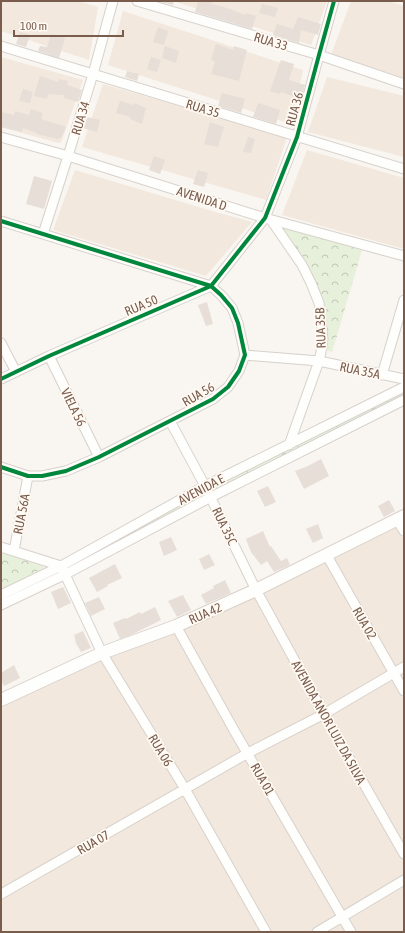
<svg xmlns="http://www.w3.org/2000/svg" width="405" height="933" viewBox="0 0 405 933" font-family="'Asap Condensed',sans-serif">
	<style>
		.residential { fill: #f2e8de }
		.park { fill: url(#park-crowns) }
		.building { fill: #e6ded7 }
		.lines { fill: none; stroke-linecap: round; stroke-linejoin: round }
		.street-casing { stroke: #d7d1cb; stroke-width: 11 }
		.secondary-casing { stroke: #d9d2cb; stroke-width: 14 }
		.street { stroke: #fefefd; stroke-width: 9 }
		.secondary { stroke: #fefefd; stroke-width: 12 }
		.cycleway-casing { stroke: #fffaf3; stroke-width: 6 }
		.cycleway { stroke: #00873e; stroke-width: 4 }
		.labels { text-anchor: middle; stroke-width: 3.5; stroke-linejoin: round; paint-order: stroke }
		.street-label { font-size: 13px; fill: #7a5c4d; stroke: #fffaf3 }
	</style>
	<defs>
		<pattern id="park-crowns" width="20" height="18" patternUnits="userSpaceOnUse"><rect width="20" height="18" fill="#e7f0db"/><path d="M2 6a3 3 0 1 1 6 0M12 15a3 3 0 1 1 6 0" fill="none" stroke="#c0c6b4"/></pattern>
	</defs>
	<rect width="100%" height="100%" fill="#f9f5f0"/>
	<!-- residential -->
	<path class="residential" d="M1,1H78L98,7L89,60L1,31Z
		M173,1H327L311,45Z
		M351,1H389L404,6V79L331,55Z
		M123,11L303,70L291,124L108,65Z
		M1,57L83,80L62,140L60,143H58L1,127Z
		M327,77L404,96V157L308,132Z
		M103,84L287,137L266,200L82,147Z
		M307,150L404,178V249L282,215Z
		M75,170L212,211L252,222L206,276L53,230Z
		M404,509V932H1V700L176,621Z"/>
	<!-- park -->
	<path class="park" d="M284,225L362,250L339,329L332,352L326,350L323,303L280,227Z
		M404,390V395L333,431L298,448L217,490L214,488L213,485Z
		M201,493L203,496L202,497L78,562Z
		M1,552L45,567L1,589Z"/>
	<!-- building -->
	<path class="building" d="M162,1H174L173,5L161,2Z
		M198,1H212L211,4L224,7L246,15V13L256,16L252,29L195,12Z
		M262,4L278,8L275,17L259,13Z
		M298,17L321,24L318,35L301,30L299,43L273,35L277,24L293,29Z
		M158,27L168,31L164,45L153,42Z
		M20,32L30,35L26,47L16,44Z
		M51,34L65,38L59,58L38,51L40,46L47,47Z
		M216,44L233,50L234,46L247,50L239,81L211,74L215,62L211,60Z
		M165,46L179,51L176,63L162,58Z
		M151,57L161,60L157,72L147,69Z
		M281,60L294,64L289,80L305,85L301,99L281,92L280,94L270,91Z
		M127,71L139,74L137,81L125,77Z
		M40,76L58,82L59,79L68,81L67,85L82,90L78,102L64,98L65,95L48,94L47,99L34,96Z
		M23,89L33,92L30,103L19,101Z
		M222,93L245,99L241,113L218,106Z
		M120,101L133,105L134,103L146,108L142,124L130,119V117L116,113Z
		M258,103L280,110L276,124L253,117Z
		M31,109L43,113L41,119L66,127L61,138L57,139L37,134V133L23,128L22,132L1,127V112L14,115L15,111L29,115Z
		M87,117L100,120L97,132L83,128Z
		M210,122L224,127L218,147L204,144Z
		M248,137L255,139L251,153L243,152Z
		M154,156L165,160L160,174L149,170Z
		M198,170L208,173L204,187L193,184Z
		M34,176L52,181L44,209L26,204Z
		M207,302L213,324L206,326L198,305Z
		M321,459L329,476L304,489L295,471L308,466Z
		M268,486L276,502L265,507L257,491Z
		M389,500L395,511L384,517L378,506Z
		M318,524L323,538L313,543L306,529Z
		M263,531L270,547L271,546L281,561L287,558L290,565L274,572L267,561L261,565L251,552L246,539Z
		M171,537L177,550L164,556L159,542Z
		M209,554L215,565L204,570L199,559Z
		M115,564L122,578L107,585L108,586L97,592L89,578Z
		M225,580L231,593L206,604L201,595L214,588L213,586Z
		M63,587L71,603L58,609L51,592Z
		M183,595L191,610L177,617L168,601Z
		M99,597L105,609L91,616L85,603Z
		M155,607L161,620L133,634L120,639L113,623L125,618L126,619L140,612L141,614Z
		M83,631L91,648L81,652L76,643L74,635Z
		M14,665L20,678L4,686L1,680V673Z"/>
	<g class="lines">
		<!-- street casing -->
		<g class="street-casing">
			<path id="street" d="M137,1L319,55L404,84
				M1,46L404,169
				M1,137L68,156L265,218L404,256
				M271,220L302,265L311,283L319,303L323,339L321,352L319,361L289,445
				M1,221L211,286L221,295L232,308L238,323L245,355L239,371L228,387L213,399L99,457L66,471L42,476H28L1,467
				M43,234L68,156L93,74L113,1
				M1,343L16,372
				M245,355L319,361L404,379
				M49,356L99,457
				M382,375L404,300
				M1,379L49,356L211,286L265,218L297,137L319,55L334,1
				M170,421L205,486L256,590L324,714L404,854
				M397,520L404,531
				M1,547L61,566L102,653L185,789L266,932
				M14,551L28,476
				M326,554L404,691
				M1,595L61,566L205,486L404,387
				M1,605L66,574L211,497L404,400
				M176,626L235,732L351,932
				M1,894L248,753L324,714L404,667
				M317,932L404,880"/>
		</g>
		<!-- secondary casing -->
		<g class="secondary-casing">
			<path id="secondary" d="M1,700L102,653L176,626L256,590L404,516"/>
		</g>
		<!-- street -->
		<use href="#street" class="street"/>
		<!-- secondary -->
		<use href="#secondary" class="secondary"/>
		<!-- cycleway casing -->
		<g class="cycleway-casing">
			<path id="cycleway" d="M1,221L211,286L221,295L232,308L238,323L245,355L239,371L228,387L213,399L99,457L66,471L42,476H28L1,467
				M1,379L49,356L211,286L265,218L297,137L319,55L334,1"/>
		</g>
		<!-- cycleway -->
		<use href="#cycleway" class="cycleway"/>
	</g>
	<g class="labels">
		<!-- street labels -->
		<g class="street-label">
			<text transform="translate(271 41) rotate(17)" y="5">RUA 33</text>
			<text transform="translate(203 108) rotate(17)" y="5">RUA 35</text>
			<text transform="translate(294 109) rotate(-75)" y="5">RUA 36</text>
			<text transform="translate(80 118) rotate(-73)" y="5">RUA 34</text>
			<text transform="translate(202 198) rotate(18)" y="5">AVENIDA D</text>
			<text transform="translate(141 305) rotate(-23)" y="5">RUA 50</text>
			<text transform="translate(320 328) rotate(-92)" y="5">RUA 35B</text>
			<text transform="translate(360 370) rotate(12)" y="5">RUA 35A</text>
			<text transform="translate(198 394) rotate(-30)" y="5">RUA 56</text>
			<text transform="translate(74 407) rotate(64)" y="5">VIELA 56</text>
			<text transform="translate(201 489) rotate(-28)" y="5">AVENIDA E</text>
			<text transform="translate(21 514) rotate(-79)" y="5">RUA 56A</text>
			<text transform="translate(225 526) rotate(64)" y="5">RUA 35C</text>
			<text transform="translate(205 613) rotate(-24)" y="5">RUA 42</text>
			<text transform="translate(365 623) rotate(60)" y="5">RUA 02</text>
			<text transform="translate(329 722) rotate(61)" y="5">AVENIDA ANOR LUIZ DA SILVA</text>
			<text transform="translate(161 750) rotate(59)" y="5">RUA 06</text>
			<text transform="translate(263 779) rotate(60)" y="5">RUA 01</text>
			<text transform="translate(93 842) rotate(-30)" y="5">RUA 07</text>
		</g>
	</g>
	<!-- border -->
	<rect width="405" height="933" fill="none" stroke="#7a5c4d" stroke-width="4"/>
	<!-- scale -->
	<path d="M14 30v6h109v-6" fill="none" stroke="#7a5c4d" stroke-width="2"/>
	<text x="20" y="30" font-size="12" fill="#7a5c4d" stroke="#fffaf3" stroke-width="3" paint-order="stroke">100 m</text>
</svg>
